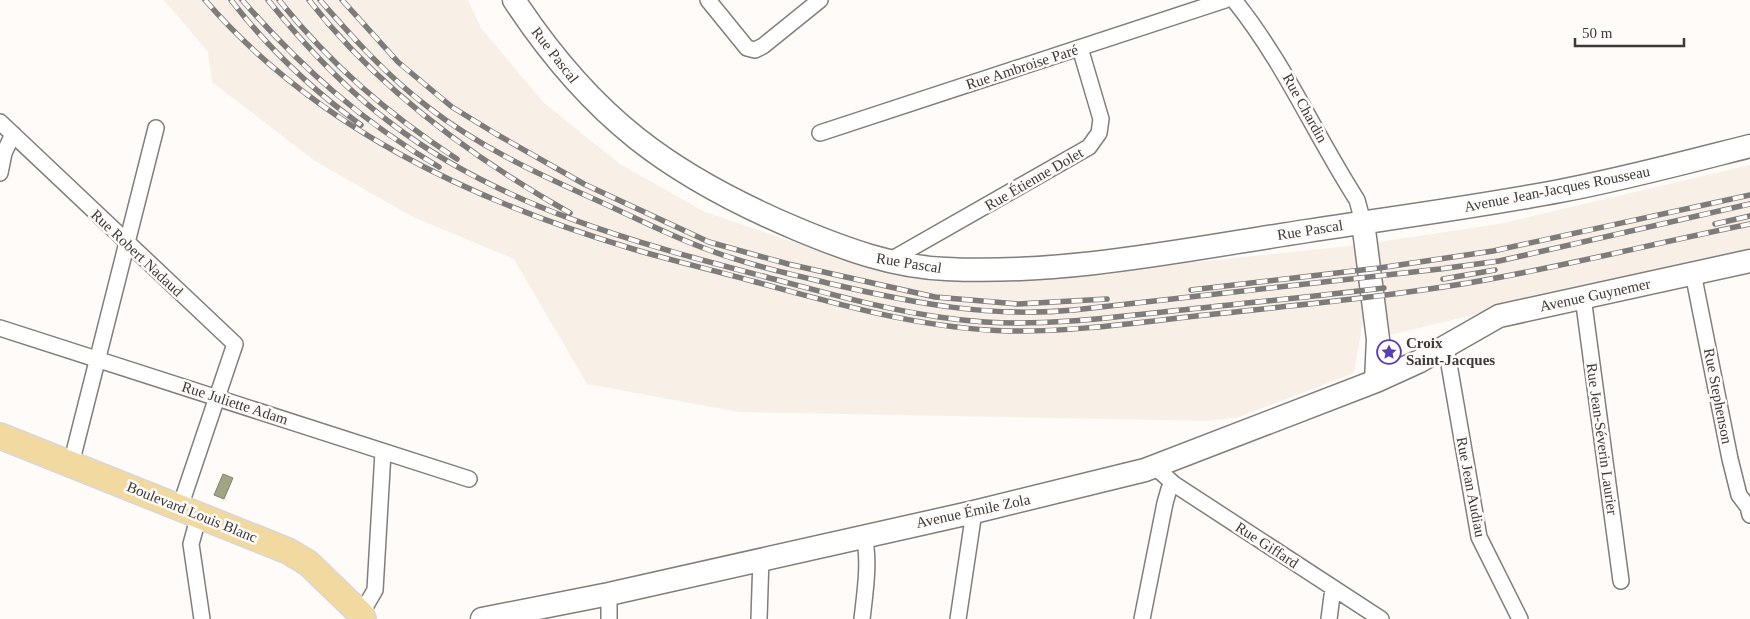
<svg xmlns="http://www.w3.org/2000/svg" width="1750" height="619" viewBox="0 0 1750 619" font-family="Georgia,serif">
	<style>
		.built { fill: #f8efe7 }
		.water { fill: #a1a485; stroke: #82846e }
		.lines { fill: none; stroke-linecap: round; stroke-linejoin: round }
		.street-casing { stroke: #817e7c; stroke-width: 18 }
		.secondary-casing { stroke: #817e7c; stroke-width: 25 }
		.primary-casing { stroke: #d8d8d7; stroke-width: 28 }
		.street { stroke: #fff; stroke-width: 15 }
		.secondary { stroke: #fff; stroke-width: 22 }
		.primary { stroke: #f2d9a0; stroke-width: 25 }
		.rail-casing { stroke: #7e7c7b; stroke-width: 5.5 }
		.rail { stroke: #fefbf9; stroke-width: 4; stroke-dasharray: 11; stroke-linecap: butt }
		.labels { text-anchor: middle; stroke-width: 5; stroke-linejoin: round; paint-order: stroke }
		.street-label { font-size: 15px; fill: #3b3a39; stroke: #fefbf9 }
		.poi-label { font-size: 15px; font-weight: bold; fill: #3b3a39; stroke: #fefbf9; text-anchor: start }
	</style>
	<rect width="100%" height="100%" fill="#fefbf9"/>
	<!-- built -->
	<path class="built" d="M164,0H468L481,28L544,103L620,164L705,212L844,259L914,275L978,280L1187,263L1358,245L1499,224L1750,165V250L1674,266L1390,335L1388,318L1363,321L1354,373L1239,417L1209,421L739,412L587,384L514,259L413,217L315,161L212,82L208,52Z"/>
	<!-- water -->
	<path class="water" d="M223,474L233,478L224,499L214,495Z"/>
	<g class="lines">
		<!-- street casing -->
		<g class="street-casing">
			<path id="street" d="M708,0L747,48L755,50L763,46L820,0
				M1234,0C1284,62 1314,133 1357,200L1363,222
				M0,122L235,344L180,507
				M820,133L1225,0
				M0,173L4,153L13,134
				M887,262L1089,147L1099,133L1101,119L1080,48
				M1693,273L1730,459L1739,495L1748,507L1750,515
				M1583,297L1621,581
				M0,328L469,479
				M1446,347L1479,537L1520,619
				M71,464L156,128
				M1155,467L1174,484L1381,619
				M199,515L191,544L202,619
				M361,614L375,590L383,452
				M609,619V594
				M759,619L761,558
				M862,619C865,592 870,562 864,535
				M958,619L974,512
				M1142,619L1165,503L1169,489L1174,484
				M1329,619L1333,588"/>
		</g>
		<!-- secondary casing -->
		<g class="secondary-casing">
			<path id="secondary" d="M514,0C591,117 669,175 797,229C845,249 893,267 946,269C1066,275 1188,249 1307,231C1391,218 1476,207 1560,191C1624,179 1687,162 1750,146
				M1363,222L1378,339L1376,381
				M482,619L609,594L974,512L1145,470L1376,381L1420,361L1499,316L1750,261"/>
		</g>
		<!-- primary casing -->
		<g class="primary-casing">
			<path id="primary" d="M0,436L288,551L308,563L361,614L363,619"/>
		</g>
		<!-- street -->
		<use href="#street" class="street"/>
		<!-- secondary -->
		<use href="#secondary" class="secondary"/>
		<!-- primary -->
		<use href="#primary" class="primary"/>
		<!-- rail casing -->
		<g class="rail-casing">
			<path id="rail" d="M205,0C316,128 473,201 633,249C673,261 713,270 752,281C838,304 921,329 1010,331C1078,332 1147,321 1215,314C1299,305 1384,297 1468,283C1562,267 1656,243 1750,224
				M231,0C268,48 311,89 361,125
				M242,0C303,69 360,120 439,167
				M268,0C305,46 345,89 392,124C501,207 636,243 766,277C838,296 910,317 985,322C1054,326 1123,316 1191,309C1255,302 1320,296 1384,288
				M279,0C331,65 388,114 457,159
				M309,0C378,89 473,158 570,213
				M320,0C353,38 387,76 428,107C478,146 536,173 594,199C632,216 670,236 709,250C749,265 790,274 832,284C913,303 989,318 1074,310L1440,269L1499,261L1750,204
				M342,0L398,62L452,107L496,134L584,184L709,242L788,264L935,297L1018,304L1107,299
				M1715,224L1750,216
				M1443,279L1495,270
				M1191,290L1379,268L1493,251L1750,195"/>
		</g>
		<!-- rail -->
		<use href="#rail" class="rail"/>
	</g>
	<!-- icons -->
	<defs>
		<g id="sight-ring" transform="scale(1.25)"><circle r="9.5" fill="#fefbf9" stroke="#5540b8" stroke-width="1.5"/><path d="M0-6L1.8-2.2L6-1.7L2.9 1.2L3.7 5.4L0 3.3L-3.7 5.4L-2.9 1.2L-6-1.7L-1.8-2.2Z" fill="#5540b8"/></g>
	</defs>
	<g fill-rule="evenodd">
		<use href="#sight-ring" x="1389" y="352"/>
	</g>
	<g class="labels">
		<!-- street labels -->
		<g class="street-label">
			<text transform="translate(555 55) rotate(52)" y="5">Rue Pascal</text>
			<text transform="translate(1022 67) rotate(-18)" y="5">Rue Ambroise Paré</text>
			<text transform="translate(1305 108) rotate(61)" y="5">Rue Chardin</text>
			<text transform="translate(1034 179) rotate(-30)" y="5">Rue Étienne Dolet</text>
			<text transform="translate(1557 189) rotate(-11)" y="5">Avenue Jean-Jacques Rousseau</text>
			<text transform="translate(1310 230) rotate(-9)" y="5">Rue Pascal</text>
			<text transform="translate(137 253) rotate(43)" y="5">Rue Robert Nadaud</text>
			<text transform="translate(909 263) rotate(9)" y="5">Rue Pascal</text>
			<text transform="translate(1595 295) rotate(-12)" y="5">Avenue Guynemer</text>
			<text transform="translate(1718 396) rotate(79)" y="5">Rue Stephenson</text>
			<text transform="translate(235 403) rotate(18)" y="5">Rue Juliette Adam</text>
			<text transform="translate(1602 439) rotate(82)" y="5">Rue Jean-Séverin Laurier</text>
			<text transform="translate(1471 487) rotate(79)" y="5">Rue Jean Audiau</text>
			<text transform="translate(973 511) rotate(-12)" y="5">Avenue Émile Zola</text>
			<text transform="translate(192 512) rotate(22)" y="5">Boulevard Louis Blanc</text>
			<text transform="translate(1267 545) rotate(33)" y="5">Rue Giffard</text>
		</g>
		<!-- poi labels -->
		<g class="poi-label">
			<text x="1406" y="348">Croix<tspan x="1406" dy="17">Saint-Jacques</tspan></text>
		</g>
	</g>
	<!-- scale -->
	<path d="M1575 38v8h109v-8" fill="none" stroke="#3b3a39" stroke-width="2.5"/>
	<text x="1582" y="38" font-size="15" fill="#3b3a39" stroke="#fefbf9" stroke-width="4" paint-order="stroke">50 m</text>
</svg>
